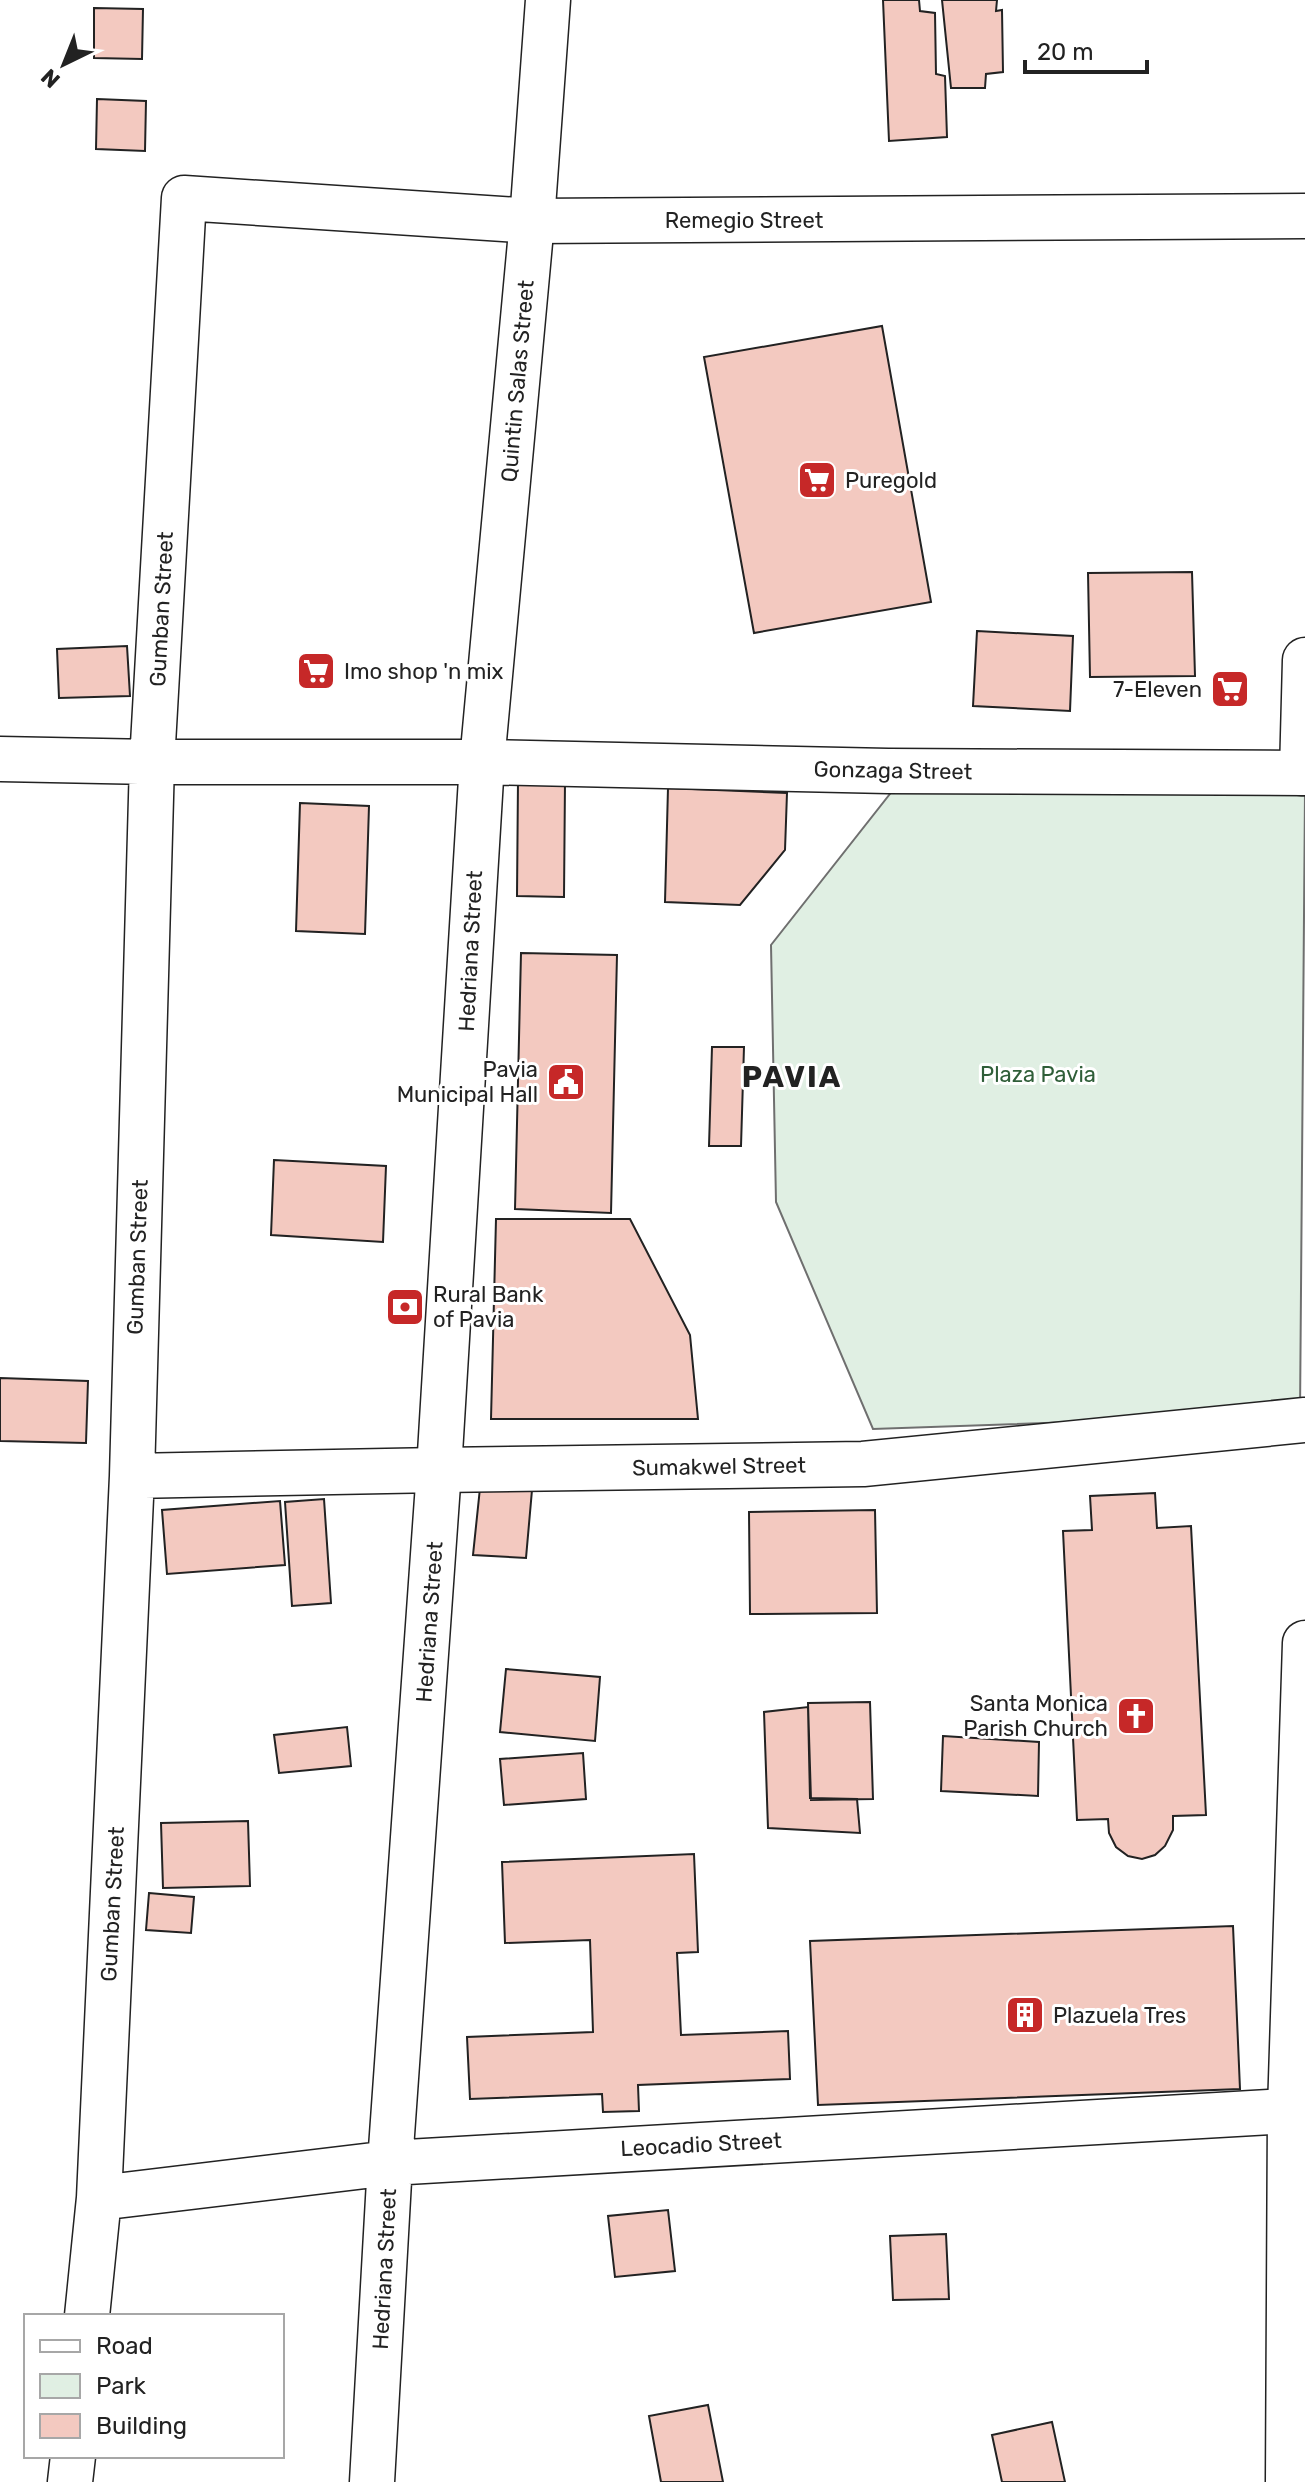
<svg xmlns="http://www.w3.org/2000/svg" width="1305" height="2482" viewBox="0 0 1305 2482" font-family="Rubik,sans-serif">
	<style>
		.green { fill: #e0efe3; stroke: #6f6f6f; stroke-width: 2 }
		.building { fill: #f3c9c0; stroke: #222; stroke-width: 2 }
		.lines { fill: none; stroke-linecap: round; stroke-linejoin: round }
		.minor-casing { stroke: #222; stroke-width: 47 }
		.major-casing { stroke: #222; stroke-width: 47 }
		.minor { stroke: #fff; stroke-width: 44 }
		.major { stroke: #fff; stroke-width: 44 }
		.labels { text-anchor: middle; stroke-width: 6; stroke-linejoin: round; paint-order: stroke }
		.street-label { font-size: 22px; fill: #222; stroke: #fff }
		.poi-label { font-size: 22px; fill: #222; stroke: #fff; text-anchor: start }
		.park-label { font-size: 22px; fill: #2f5e38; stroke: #fff }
		.district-label { font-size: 30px; font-weight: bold; letter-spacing: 2px; fill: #222; stroke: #fff }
	</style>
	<rect width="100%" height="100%" fill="#fff"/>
	<!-- green -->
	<path class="green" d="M897,785L1305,792L1300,1414L873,1429L776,1202L771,945Z"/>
	<!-- building -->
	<path class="building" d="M883,0H919L920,11L935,13L936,74L945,76L947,137L889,141Z
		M942,0H997L996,11L1002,10L1003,72L986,74L985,88H951Z
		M94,8L143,9L142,59L94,58Z
		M97,99L146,101L145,151L96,149Z
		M882,326L931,602L754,633L704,357Z
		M1192,572L1195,676L1090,677L1088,573Z
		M977,631L1073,636L1070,711L973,706Z
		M127,646L130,696L59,698L57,649Z
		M518,780L565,781L564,897L517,896Z
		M668,788L787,793L785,850L740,905L665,902Z
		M300,803L369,806L365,934L296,931Z
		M521,953L617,955L611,1213L515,1209Z
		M712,1047H744L741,1146H709Z
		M274,1160L386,1166L383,1242L271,1235Z
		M496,1219H630L690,1335L698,1419H491Z
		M0,1378L88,1381L86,1443L0,1441Z
		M480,1488L532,1490L526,1558L473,1555Z
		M1155,1493L1157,1528L1191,1526L1206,1815L1173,1816V1830L1165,1846L1155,1855L1142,1859L1128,1856L1116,1847L1109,1833L1108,1819L1077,1820L1063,1531L1092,1530L1090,1496Z
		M324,1499L331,1603L292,1606L285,1502Z
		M280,1501L285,1565L167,1574L162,1510Z
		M875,1510L877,1613L750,1614L749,1512Z
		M506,1669L600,1677L595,1741L500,1732Z
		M870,1702L873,1799L811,1800L808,1703Z
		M808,1707L810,1798L857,1799L860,1833L768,1828L764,1712Z
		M347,1727L351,1766L279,1773L274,1735Z
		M943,1736L1039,1742L1038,1796L941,1791Z
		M583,1753L586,1799L504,1805L500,1759Z
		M248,1821L250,1886L163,1888L161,1823Z
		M694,1854L698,1952L677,1953L681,2035L788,2031L790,2079L638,2085L639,2111L603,2112L602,2094L470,2099L467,2037L593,2032L590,1940L505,1943L502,1862Z
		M149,1893L194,1897L191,1933L146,1930Z
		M1233,1926L1240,2089L818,2105L810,1941Z
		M668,2210L675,2271L615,2277L608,2216Z
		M946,2234L949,2299L893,2300L890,2236Z
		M708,2405L723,2482H661L649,2416Z
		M1052,2422L1065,2482H1002L992,2435Z"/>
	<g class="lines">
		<!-- minor casing -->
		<g class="minor-casing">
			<path id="minor" d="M0,759L152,762H482
				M1302,773L1305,660
				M132,1476L439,1470L390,2163L372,2482
				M99,2198L390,2163L1305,2110
				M87,2316L99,2198L132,1476L152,762L184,198L532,221L1305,216
				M70,2482L73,2456"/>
		</g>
		<!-- major casing -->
		<g class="major-casing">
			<path id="major" d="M548,0L532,221L482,762L439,1470L863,1464L1305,1420
				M482,762L888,771L1305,773
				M1288,2482L1290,2110L1305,1643"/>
		</g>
		<!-- minor -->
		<use href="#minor" class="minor"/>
		<!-- major -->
		<use href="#major" class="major"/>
	</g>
	<!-- icons -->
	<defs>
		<g id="supermarket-square" transform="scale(2)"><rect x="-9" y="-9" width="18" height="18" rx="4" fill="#c62828" stroke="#fff"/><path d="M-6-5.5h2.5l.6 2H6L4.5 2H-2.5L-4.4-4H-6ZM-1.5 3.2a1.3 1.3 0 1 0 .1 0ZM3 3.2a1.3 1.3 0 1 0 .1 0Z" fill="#fff"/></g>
		<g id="civic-square" transform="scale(2)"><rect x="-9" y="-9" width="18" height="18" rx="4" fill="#c62828" stroke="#fff"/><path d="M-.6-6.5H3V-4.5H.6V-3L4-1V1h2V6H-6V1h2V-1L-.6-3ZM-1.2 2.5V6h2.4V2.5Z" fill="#fff"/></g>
		<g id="bank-square" transform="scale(2)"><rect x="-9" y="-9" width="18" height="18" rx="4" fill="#c62828" stroke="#fff"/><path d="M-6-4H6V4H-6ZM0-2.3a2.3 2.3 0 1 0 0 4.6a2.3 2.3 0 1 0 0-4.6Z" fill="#fff"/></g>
		<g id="church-square" transform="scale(2)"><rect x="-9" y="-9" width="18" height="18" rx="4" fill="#c62828" stroke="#fff"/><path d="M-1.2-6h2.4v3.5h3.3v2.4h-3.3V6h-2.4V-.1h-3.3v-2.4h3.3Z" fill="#fff"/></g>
		<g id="building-square" transform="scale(2)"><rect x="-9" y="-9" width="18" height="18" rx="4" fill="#c62828" stroke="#fff"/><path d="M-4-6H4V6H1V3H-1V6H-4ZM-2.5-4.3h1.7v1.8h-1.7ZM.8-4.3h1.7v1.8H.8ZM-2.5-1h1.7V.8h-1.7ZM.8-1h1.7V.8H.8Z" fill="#fff"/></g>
	</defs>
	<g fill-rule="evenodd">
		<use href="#supermarket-square" x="817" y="480"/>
		<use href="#supermarket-square" x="316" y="671"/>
		<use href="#supermarket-square" x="1230" y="689"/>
		<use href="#civic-square" x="566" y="1082"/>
		<use href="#bank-square" x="405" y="1307"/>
		<use href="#church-square" x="1136" y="1716"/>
		<use href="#building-square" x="1025" y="2015"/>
	</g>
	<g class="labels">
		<!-- street labels -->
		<g class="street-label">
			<text x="744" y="228">Remegio Street</text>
			<text transform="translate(517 381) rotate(-85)" y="8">Quintin Salas Street</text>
			<text transform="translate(161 609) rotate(-87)" y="8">Gumban Street</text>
			<text transform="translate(893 770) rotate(1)" y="8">Gonzaga Street</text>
			<text transform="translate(470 951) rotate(-87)" y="8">Hedriana Street</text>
			<text transform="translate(137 1257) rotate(-88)" y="8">Gumban Street</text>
			<text transform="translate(719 1466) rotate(-1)" y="8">Sumakwel Street</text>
			<text transform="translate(429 1622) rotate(-86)" y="8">Hedriana Street</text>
			<text transform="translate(112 1904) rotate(-87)" y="8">Gumban Street</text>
			<text transform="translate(701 2144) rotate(-3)" y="8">Leocadio Street</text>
			<text transform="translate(384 2269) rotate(-87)" y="8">Hedriana Street</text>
		</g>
		<!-- poi labels -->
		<g class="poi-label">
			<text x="845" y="488">Puregold</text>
			<text x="344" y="679">Imo shop 'n mix</text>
			<text x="1202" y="697" text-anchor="end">7-Eleven</text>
			<text x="538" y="1077" text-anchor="end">Pavia<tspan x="538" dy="25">Municipal Hall</tspan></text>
			<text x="433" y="1302">Rural Bank<tspan x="433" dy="25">of Pavia</tspan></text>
			<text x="1108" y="1711" text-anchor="end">Santa Monica<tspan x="1108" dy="25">Parish Church</tspan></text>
			<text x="1053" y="2023">Plazuela Tres</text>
		</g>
		<!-- park labels -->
		<g class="park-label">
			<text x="1038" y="1082">Plaza Pavia</text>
		</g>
		<!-- district labels -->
		<g class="district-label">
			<text x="792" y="1087">PAVIA</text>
		</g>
	</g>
	<!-- legend -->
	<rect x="24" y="2314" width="260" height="144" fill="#ffffff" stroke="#a7a7a7" stroke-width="2"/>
	<rect x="40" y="2340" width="40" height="12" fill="#ffffff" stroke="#a7a7a7" stroke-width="2"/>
	<text x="96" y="2354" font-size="24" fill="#222222">Road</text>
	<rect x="40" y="2374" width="40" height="24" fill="#e0efe3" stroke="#a7a7a7" stroke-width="2"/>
	<text x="96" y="2394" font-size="24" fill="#222222">Park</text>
	<rect x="40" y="2414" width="40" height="24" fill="#f3c9c0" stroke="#a7a7a7" stroke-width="2"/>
	<text x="96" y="2434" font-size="24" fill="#222222">Building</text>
	<!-- north arrow -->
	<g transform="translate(64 64) rotate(223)" stroke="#ffffff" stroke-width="6" paint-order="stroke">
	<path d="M0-6L14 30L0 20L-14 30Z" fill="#222222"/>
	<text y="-12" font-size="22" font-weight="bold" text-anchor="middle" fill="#222222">N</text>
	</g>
	<!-- scale -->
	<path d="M1025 60v12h122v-12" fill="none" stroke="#222222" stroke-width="4"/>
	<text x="1037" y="60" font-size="24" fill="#222222" stroke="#ffffff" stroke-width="6" paint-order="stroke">20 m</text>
</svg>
